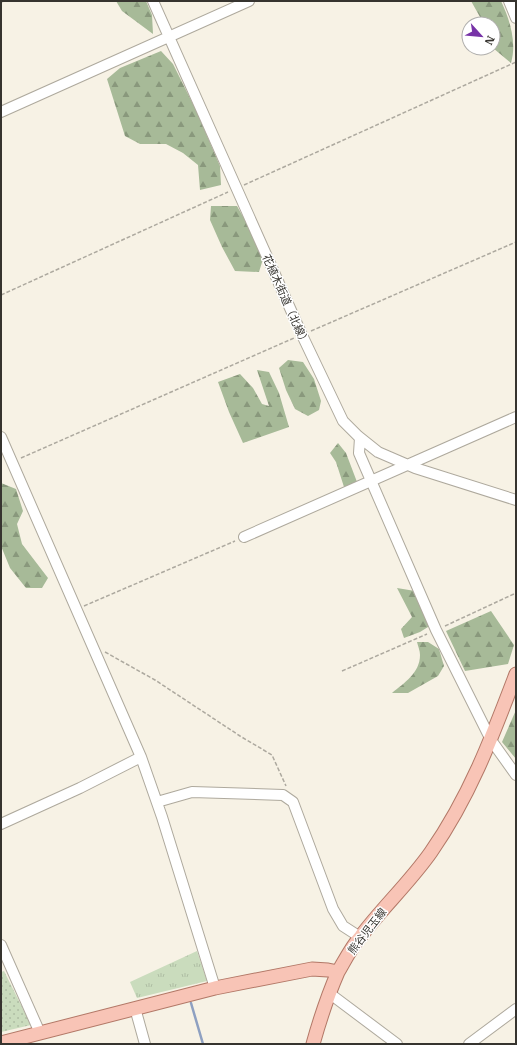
<svg xmlns="http://www.w3.org/2000/svg" width="517" height="1045" viewBox="0 0 517 1045" font-family="'IBM Plex Serif','Noto Sans JP',serif">
	<style>
		.grass { fill: url(#grass-tufts) }
		.forest { fill: url(#forest-firs) }
		.park { fill: url(#park-dots) }
		.lines { fill: none; stroke-linecap: round; stroke-linejoin: round }
		.stream { stroke: #8ea0c1; stroke-width: 2.5 }
		.minor-casing { stroke: #aea99d; stroke-width: 12 }
		.major-casing { stroke: #b27867; stroke-width: 15 }
		.path { stroke: #ada99f; stroke-width: 1.5; stroke-dasharray: 4 2; stroke-linecap: butt }
		.minor { stroke: #fff; stroke-width: 10 }
		.major { stroke: #f8c4b6; stroke-width: 13 }
		.labels { text-anchor: middle; stroke-width: 3; stroke-linejoin: round; paint-order: stroke }
		.street-label { font-size: 11px; fill: #36342f; stroke: #fff }
	</style>
	<defs>
		<pattern id="grass-tufts" width="24" height="20" patternUnits="userSpaceOnUse"><rect width="24" height="20" fill="#cadcbd"/><path d="M3 7l-1-3M5 7V3M7 7l1-3M15 17l-1-3M17 17v-4M19 17l1-3" fill="none" stroke="#aebda3"/></pattern>
		<pattern id="forest-firs" width="22" height="20" patternUnits="userSpaceOnUse"><rect width="22" height="20" fill="#a7ba98"/><path d="M5 1l3.5 6h-7zM16 11l3.5 6h-7z" fill="#89987c"/></pattern>
		<pattern id="park-dots" width="8" height="8" patternUnits="userSpaceOnUse"><rect width="8" height="8" fill="#cadcbd"/><path d="M2 2h.1M6 6h.1" fill="none" stroke="#aebda3" stroke-width="1.8" stroke-linecap="round"/></pattern>
	</defs>
	<rect width="100%" height="100%" fill="#f7f2e5"/>
	<!-- grass -->
	<path class="grass" d="M197,951L207,981L137,998L130,982Z"/>
	<!-- forest -->
	<path class="forest" d="M116,1H146L152,15L153,34L122,11Z
		M471,1H501C510,20 517,43 511,63L493,48V24H484Z
		M161,51L173,64L196,110L220,166L221,185L200,190L198,165L183,153L166,144H140L125,136L107,79L120,68Z
		M211,206H237L250,229L263,259L259,272L235,271L222,247L210,220Z
		M288,360L303,362L314,379L321,401L319,410L308,416L295,409L286,390L279,368Z
		M257,370L269,372L279,393L289,427L243,443L229,412L218,382L240,374L253,388L262,404L269,406Z
		M338,443L346,453L357,482L344,487L336,462L330,453Z
		M1,483L16,489L23,511L17,524L22,544L48,578L42,588H26L10,568L1,546Z
		M397,588L415,591L428,619V627L420,632L404,638L401,629L412,617Z
		M491,611L514,645L508,664L465,671L446,631Z
		M417,642H428L439,649L444,666L438,676L408,693H392C404,683 420,673 420,655C420,651 418,646 417,642Z
		M516,710V759L502,742Z"/>
	<!-- park -->
	<path class="park" d="M4,971L31,1025L1,1032V972Z"/>
	<g class="lines">
		<!-- stream -->
		<path class="stream" d="M191,1003L203,1044"/>
		<!-- minor casing -->
		<g class="minor-casing">
			<path id="minor" d="M153,1L302,335L343,421L358,436L378,452L415,468L516,500
				M509,1L516,18
				M1,112L249,1
				M1,437L141,757L162,817L215,988
				M360,438L359,453L436,630L491,740L516,775
				M244,537L516,417
				M157,802L192,792L283,795L293,802L333,909L343,926L360,937
				M1,824L80,788L141,757
				M1,945L40,1033
				M329,993L397,1044
				M135,1008L145,1044
				M469,1044L516,1009"/>
		</g>
		<!-- major casing -->
		<g class="major-casing">
			<path id="major" d="M1,1043L215,988L312,969L328,970L338,972C345,960 352,946 361,936C383,907 410,882 431,852C470,796 492,737 516,674
				M313,1044C320,1019 328,995 338,972"/>
		</g>
		<!-- path -->
		<path class="path" d="M1,2L4,1
			M244,185L516,62
			M1,295L228,192
			M311,331L516,242
			M21,458L294,338
			M84,606L235,541
			M445,626L516,593
			M105,652L155,680L240,736L272,755L286,786
			M342,671L427,634"/>
		<!-- minor -->
		<use href="#minor" class="minor"/>
		<!-- major -->
		<use href="#major" class="major"/>
	</g>
	<g class="labels">
		<!-- street labels -->
		<g class="street-label">
			<text transform="translate(286 300) rotate(66)" y="4">花植木街道（北線）</text>
			<text transform="translate(367 931) rotate(-52)" y="4">熊谷児玉線</text>
		</g>
	</g>
	<!-- border -->
	<rect width="517" height="1045" fill="none" stroke="#36342f" stroke-width="4"/>
	<!-- north arrow -->
	<g transform="translate(481 36) rotate(117)"><circle r="19" fill="#ffffff" stroke="#afaeac"/>
	<path d="M0-3L7 15L0 10L-7 15Z" fill="#7733a7"/>
	<text y="-6" font-size="11" font-weight="bold" text-anchor="middle" fill="#36342f">N</text>
	</g>
</svg>
